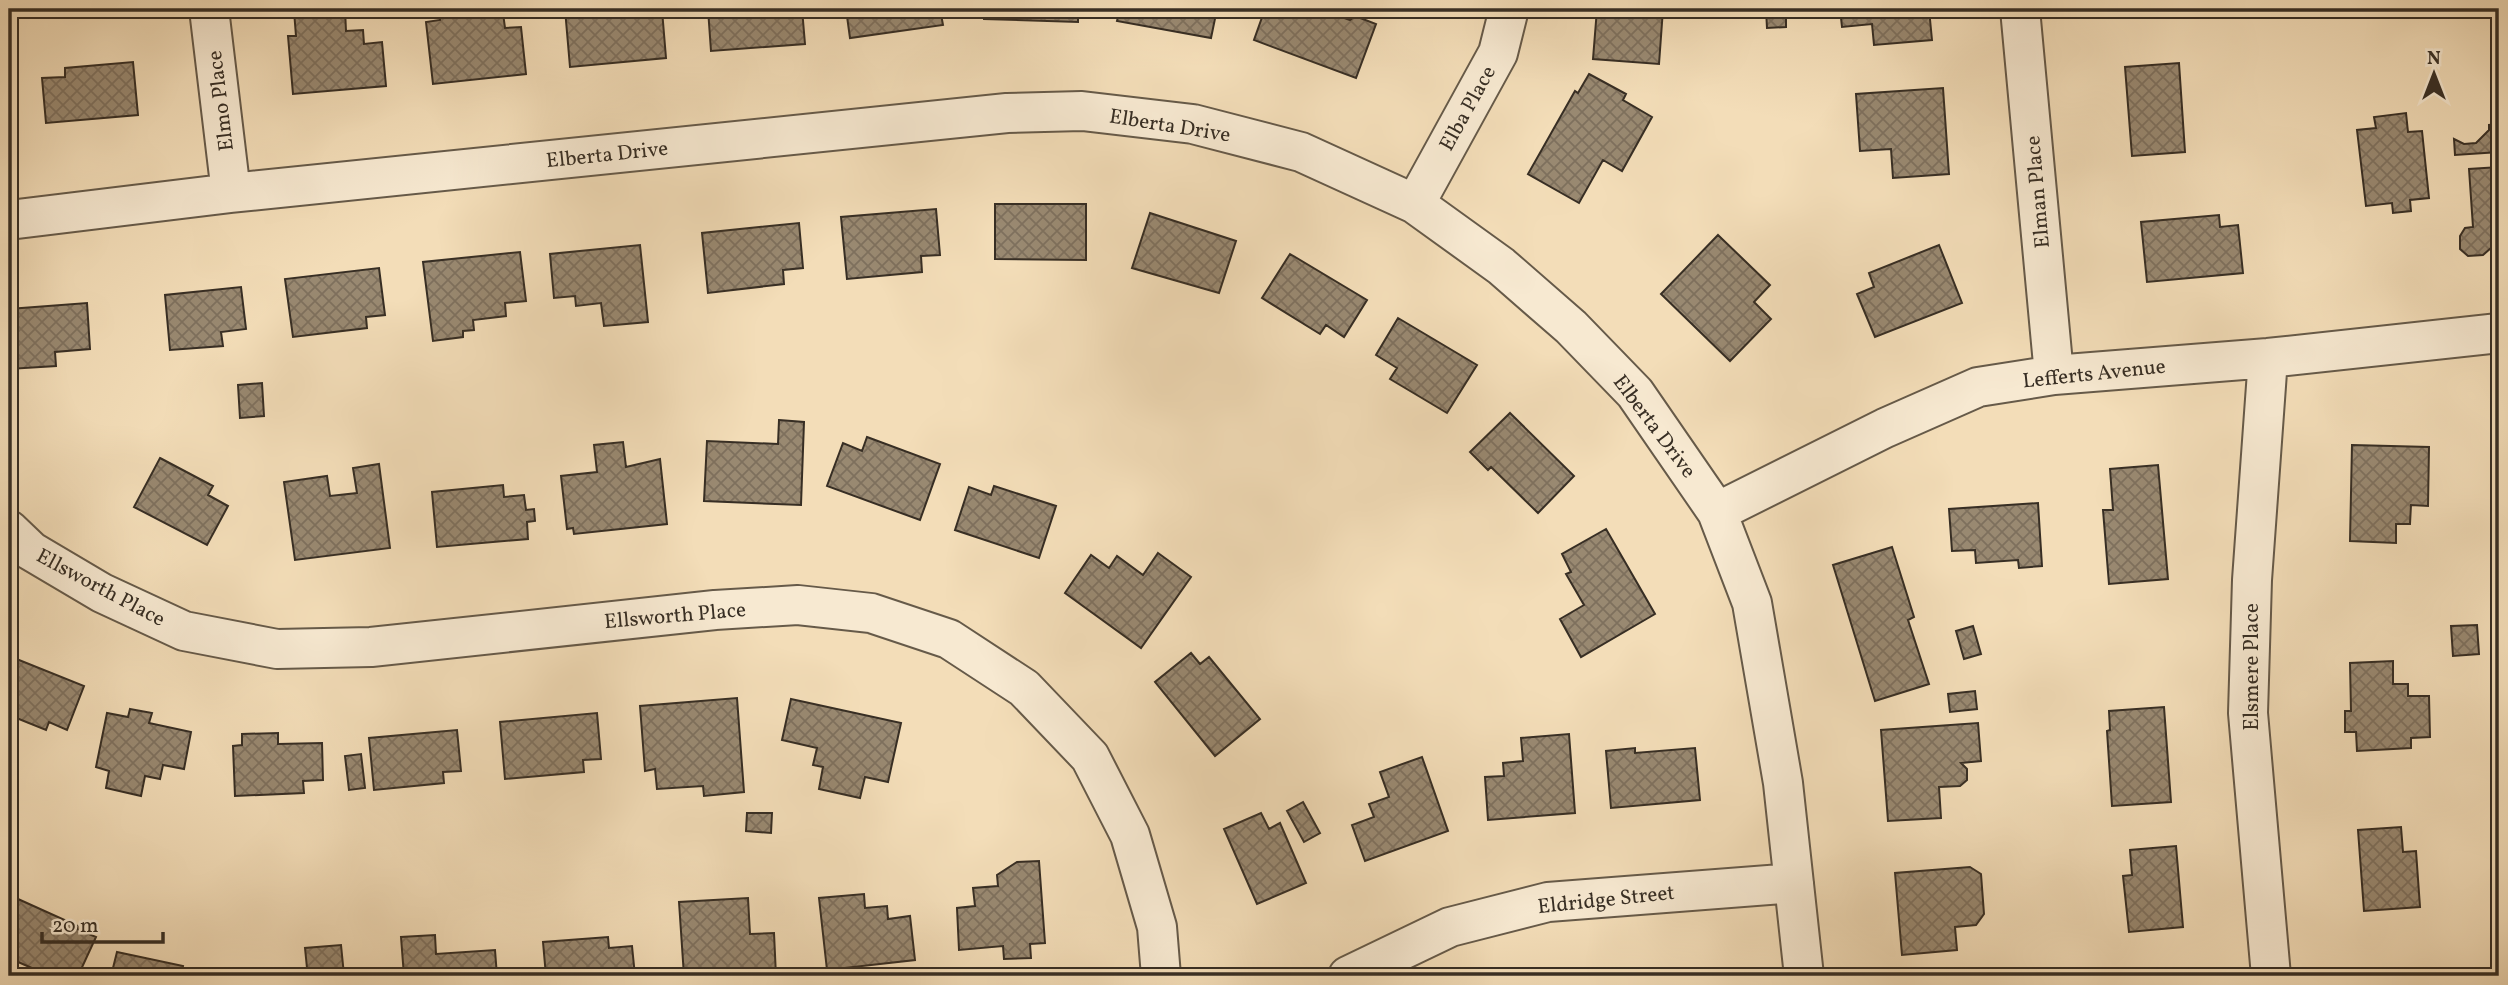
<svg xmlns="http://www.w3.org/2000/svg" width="2508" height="985" viewBox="0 0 2508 985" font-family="Vollkorn,serif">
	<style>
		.building { fill: url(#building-cross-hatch); stroke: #372e24; stroke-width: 2 }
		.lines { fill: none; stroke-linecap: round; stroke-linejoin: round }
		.street-casing { stroke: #665a49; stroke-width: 42 }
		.street { stroke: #f7e9d1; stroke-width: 38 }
		.labels { text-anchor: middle; stroke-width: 5; stroke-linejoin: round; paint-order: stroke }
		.street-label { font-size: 21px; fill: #372e24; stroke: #f7e9d1 }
	</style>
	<defs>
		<pattern id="building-cross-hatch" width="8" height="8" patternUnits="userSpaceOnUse" patternTransform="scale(1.75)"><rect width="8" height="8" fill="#998971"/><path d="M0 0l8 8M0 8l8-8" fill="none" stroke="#7e705d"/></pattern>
	</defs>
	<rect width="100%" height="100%" fill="#f3ddb8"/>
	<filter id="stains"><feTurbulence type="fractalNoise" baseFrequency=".00286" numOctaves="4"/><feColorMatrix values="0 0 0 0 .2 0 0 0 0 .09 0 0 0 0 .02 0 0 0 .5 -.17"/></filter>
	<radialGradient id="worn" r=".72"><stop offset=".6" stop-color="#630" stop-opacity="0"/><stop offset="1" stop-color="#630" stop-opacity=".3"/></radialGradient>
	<!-- building -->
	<path class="building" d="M345,9L346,31L363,30L364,44L382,42L386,86L293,94L288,36H296L294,11Z
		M439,9H487L488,15L503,13L505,28L521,27L526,74L433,84L426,22L440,20Z
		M565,9L662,10L666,58L570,67Z
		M708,9H802L805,44L711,51Z
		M846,9H940L943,25L850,38Z
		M984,9H1078V22L984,19Z
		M1120,9H1217L1211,38L1117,21Z
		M1265,9H1293L1305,13L1307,9H1332L1331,13L1350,20L1355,16L1376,24L1356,78L1254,40Z
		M1597,9H1663L1659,64L1593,59Z
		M1766,9H1786V27L1767,28Z
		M1840,9H1929L1932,40L1874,45L1872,24L1842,27Z
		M2124,9H2180V13L2124,16Z
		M133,62L138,115L46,123L42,78L65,77V68Z
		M2179,63L2185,152L2132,156L2125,67Z
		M1589,74L1626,94L1623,100L1652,117L1622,171L1603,160L1579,203L1528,174L1575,91L1578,93Z
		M1943,88L1949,174L1893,178L1891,149L1860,151L1856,94Z
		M2406,113L2408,132L2422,131L2429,198L2410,200L2411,211L2393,213L2392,203L2366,206L2357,130L2376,128L2374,117Z
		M2499,124V152L2455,155L2454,139L2464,144L2476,143L2489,130V125Z
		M2499,167V237L2491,238L2492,247L2483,255L2468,256L2460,249V236L2465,228L2473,227L2469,169Z
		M995,204H1086V260L995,259Z
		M936,209L940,255L921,256L922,272L847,279L841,217Z
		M1150,213L1236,241L1219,293L1132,268Z
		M2219,215L2220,227L2238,225L2243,273L2147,282L2141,222Z
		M799,223L803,268L783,270L784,284L708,293L702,233Z
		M1718,235L1770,285L1754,302L1771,319L1730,361L1661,294Z
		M640,245L648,322L604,326L601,303L576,306L575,296L554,298L550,254Z
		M1939,245L1962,303L1875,337L1857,294L1874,287L1869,273Z
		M520,252L526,301L505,303L506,316L473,320L474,330L463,331V337L433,341L423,262Z
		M1290,254L1367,300L1344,337L1326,325L1320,334L1262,298Z
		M379,268L385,315L366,317L367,328L293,337L285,279Z
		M241,287L246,329L221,332L223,346L170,350L165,295Z
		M87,303L90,349L55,352L56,366L9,369V309Z
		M1398,318L1477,365L1447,413L1390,379L1397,368L1376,355Z
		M262,383L264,416L240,418L238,385Z
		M1510,413L1574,476L1538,513L1491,467L1488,470L1470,452Z
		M779,420L804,422L801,505L704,501L707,441L778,444Z
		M867,437L940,464L920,520L827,486L843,443L862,451Z
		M623,442L626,467L660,459L667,524L574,534L573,528L567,529L561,476L597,472L594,445Z
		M2352,445L2429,447L2428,506L2411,505L2410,524H2396V543L2350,541Z
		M160,458L213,486L208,495L228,506L207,545L134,507Z
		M379,464L390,548L295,560L284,482L327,476L330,496L357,493L353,468Z
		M2158,465L2168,579L2109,584L2103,510H2113L2110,469Z
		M503,485L504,497L524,495L526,510L534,509L535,521L527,522L528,539L437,547L432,492Z
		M994,486L1056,506L1039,558L955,530L969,487L991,495Z
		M2038,503L2042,566L2019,568L2018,560L1976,563L1975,550L1952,551L1949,509Z
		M1606,529L1655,614L1581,657L1560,619L1584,605L1566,574L1571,572L1562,554Z
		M1892,547L1914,617L1908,620L1929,684L1875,701L1833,565Z
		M1158,553L1191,577L1141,648L1065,593L1091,555L1109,568L1117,556L1143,575Z
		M2477,625L2479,654L2453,656L2451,626Z
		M1973,626L1981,654L1964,659L1956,631Z
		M1191,653L1200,664L1209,657L1260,719L1215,756L1155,682Z
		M9,656L84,686L67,730L49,722L46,730L9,715Z
		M2393,661V684H2408V696H2429L2430,737L2411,738V748L2357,751L2356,732H2345V711H2351L2350,663Z
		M1975,691L1977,709L1950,712L1948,694Z
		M737,698L744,792L704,796L703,786L657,789L655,769L645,771L640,706Z
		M791,699L901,723L888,782L865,777L860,798L819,789L823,767L813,765L817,748L782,740Z
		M2164,707L2171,802L2112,806L2107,731L2110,730L2109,711Z
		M130,709L152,713L149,723L191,732L184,769L163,765L160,779L145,776L141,796L106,788L109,771L96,767L107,713L128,717Z
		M597,713L601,759L583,760L584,772L505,779L500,722Z
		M1978,723L1981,761L1961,763L1967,769V780L1960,786L1939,787L1941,818L1888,821L1881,730Z
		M457,730L461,771L443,772L444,783L374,790L369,738Z
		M278,733V744L322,743L323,780L303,781L304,793L235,796L233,746L242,745V734Z
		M1569,734L1575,813L1488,820L1485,777L1504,776L1503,763L1523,761L1521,738Z
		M1635,748V753L1695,748L1700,800L1611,808L1606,751Z
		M361,754L365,788L349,790L345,756Z
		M1422,757L1448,831L1365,861L1352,825L1374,817L1369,804L1389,797L1380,772Z
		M1303,802L1320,833L1304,842L1287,811Z
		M747,813H772L771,833L746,831Z
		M1261,813L1269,829L1280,823L1306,883L1257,904L1224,829Z
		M2401,827L2403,852L2416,851L2420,907L2364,911L2358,830Z
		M2176,846L2183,927L2129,932L2123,876L2132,875L2130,850Z
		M1039,861L1045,943L1030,944L1031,958L1004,959L1003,946L959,950L957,908L975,906L973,888L998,886L997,875L1017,862Z
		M1970,867L1981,874L1984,914L1976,925L1955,927L1957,950L1902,955L1895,873Z
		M864,894L865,908L887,906L888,919L910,916L915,960L827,970L819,898Z
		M748,898L750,934L774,933L776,976H684L679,902Z
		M18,899L78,926L77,929L96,937L78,976H50L9,958V921Z
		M435,935L436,954L495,950L497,976H404L401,937Z
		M608,937L609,948L632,946L635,976H546L543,942Z
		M341,945L344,975L354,976H264V972L307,968L305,948Z
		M117,952L183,966L181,976H111Z
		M2430,970V976H2375Z"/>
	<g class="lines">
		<!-- street casing -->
		<g class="street-casing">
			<path id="street" d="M209,9L231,193
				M2020,9L2054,375
				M1415,204L1498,53L1509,9
				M9,220L231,193L1007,113L1082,111L1193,124L1301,152L1415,204L1501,266L1571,327L1635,393L1717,512L1752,603L1783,783L1804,976
				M2268,358L2252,580L2248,713L2271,976
				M1717,512L1885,428L1978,387L2054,375L2268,358L2499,333
				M9,530L31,551L102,593L184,631L277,649L371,647L715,610L798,605L871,613L949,639L1024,688L1090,757L1130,835L1157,927L1161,976
				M1348,976L1450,927L1548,902L1794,883"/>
		</g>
		<!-- street -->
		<use href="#street" class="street"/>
	</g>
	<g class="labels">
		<!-- street labels -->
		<g class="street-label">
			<text transform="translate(220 101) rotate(-97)" y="7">Elmo Place</text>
			<text transform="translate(1467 108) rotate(-61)" y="7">Elba Place</text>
			<text transform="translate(1170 125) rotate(9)" y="7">Elberta Drive</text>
			<text transform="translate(607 154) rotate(-6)" y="7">Elberta Drive</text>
			<text transform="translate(2037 192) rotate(-95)" y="7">Elman Place</text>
			<text transform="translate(2094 373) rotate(-6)" y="7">Lefferts Avenue</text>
			<text transform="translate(1655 426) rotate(53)" y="7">Elberta Drive</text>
			<text transform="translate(101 587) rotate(28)" y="7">Ellsworth Place</text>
			<text transform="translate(675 615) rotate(-5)" y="7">Ellsworth Place</text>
			<text transform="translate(2251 667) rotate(-90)" y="7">Elsmere Place</text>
			<text transform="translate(1606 899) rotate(-6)" y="7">Eldridge Street</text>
		</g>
	</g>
	<!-- margin -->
	<rect width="2508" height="985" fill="none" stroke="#f3ddb8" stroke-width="35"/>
	<rect x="10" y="10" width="2487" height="964" fill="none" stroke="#372e24" stroke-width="3.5"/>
	<rect x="18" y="18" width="2473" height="950" fill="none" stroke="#372e24" stroke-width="2"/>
	<!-- north arrow -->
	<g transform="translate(2434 74)" stroke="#f7e9d1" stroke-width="5" paint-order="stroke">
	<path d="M0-5L12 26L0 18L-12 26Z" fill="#372e24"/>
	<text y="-10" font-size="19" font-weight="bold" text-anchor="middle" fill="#372e24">N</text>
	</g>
	<!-- scale -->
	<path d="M42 932v10h121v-10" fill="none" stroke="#372e24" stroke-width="3.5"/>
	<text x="52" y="932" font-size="21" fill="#372e24" stroke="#f7e9d1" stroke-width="5" paint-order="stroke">20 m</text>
	<rect width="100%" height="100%" filter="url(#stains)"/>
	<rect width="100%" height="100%" fill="url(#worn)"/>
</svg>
